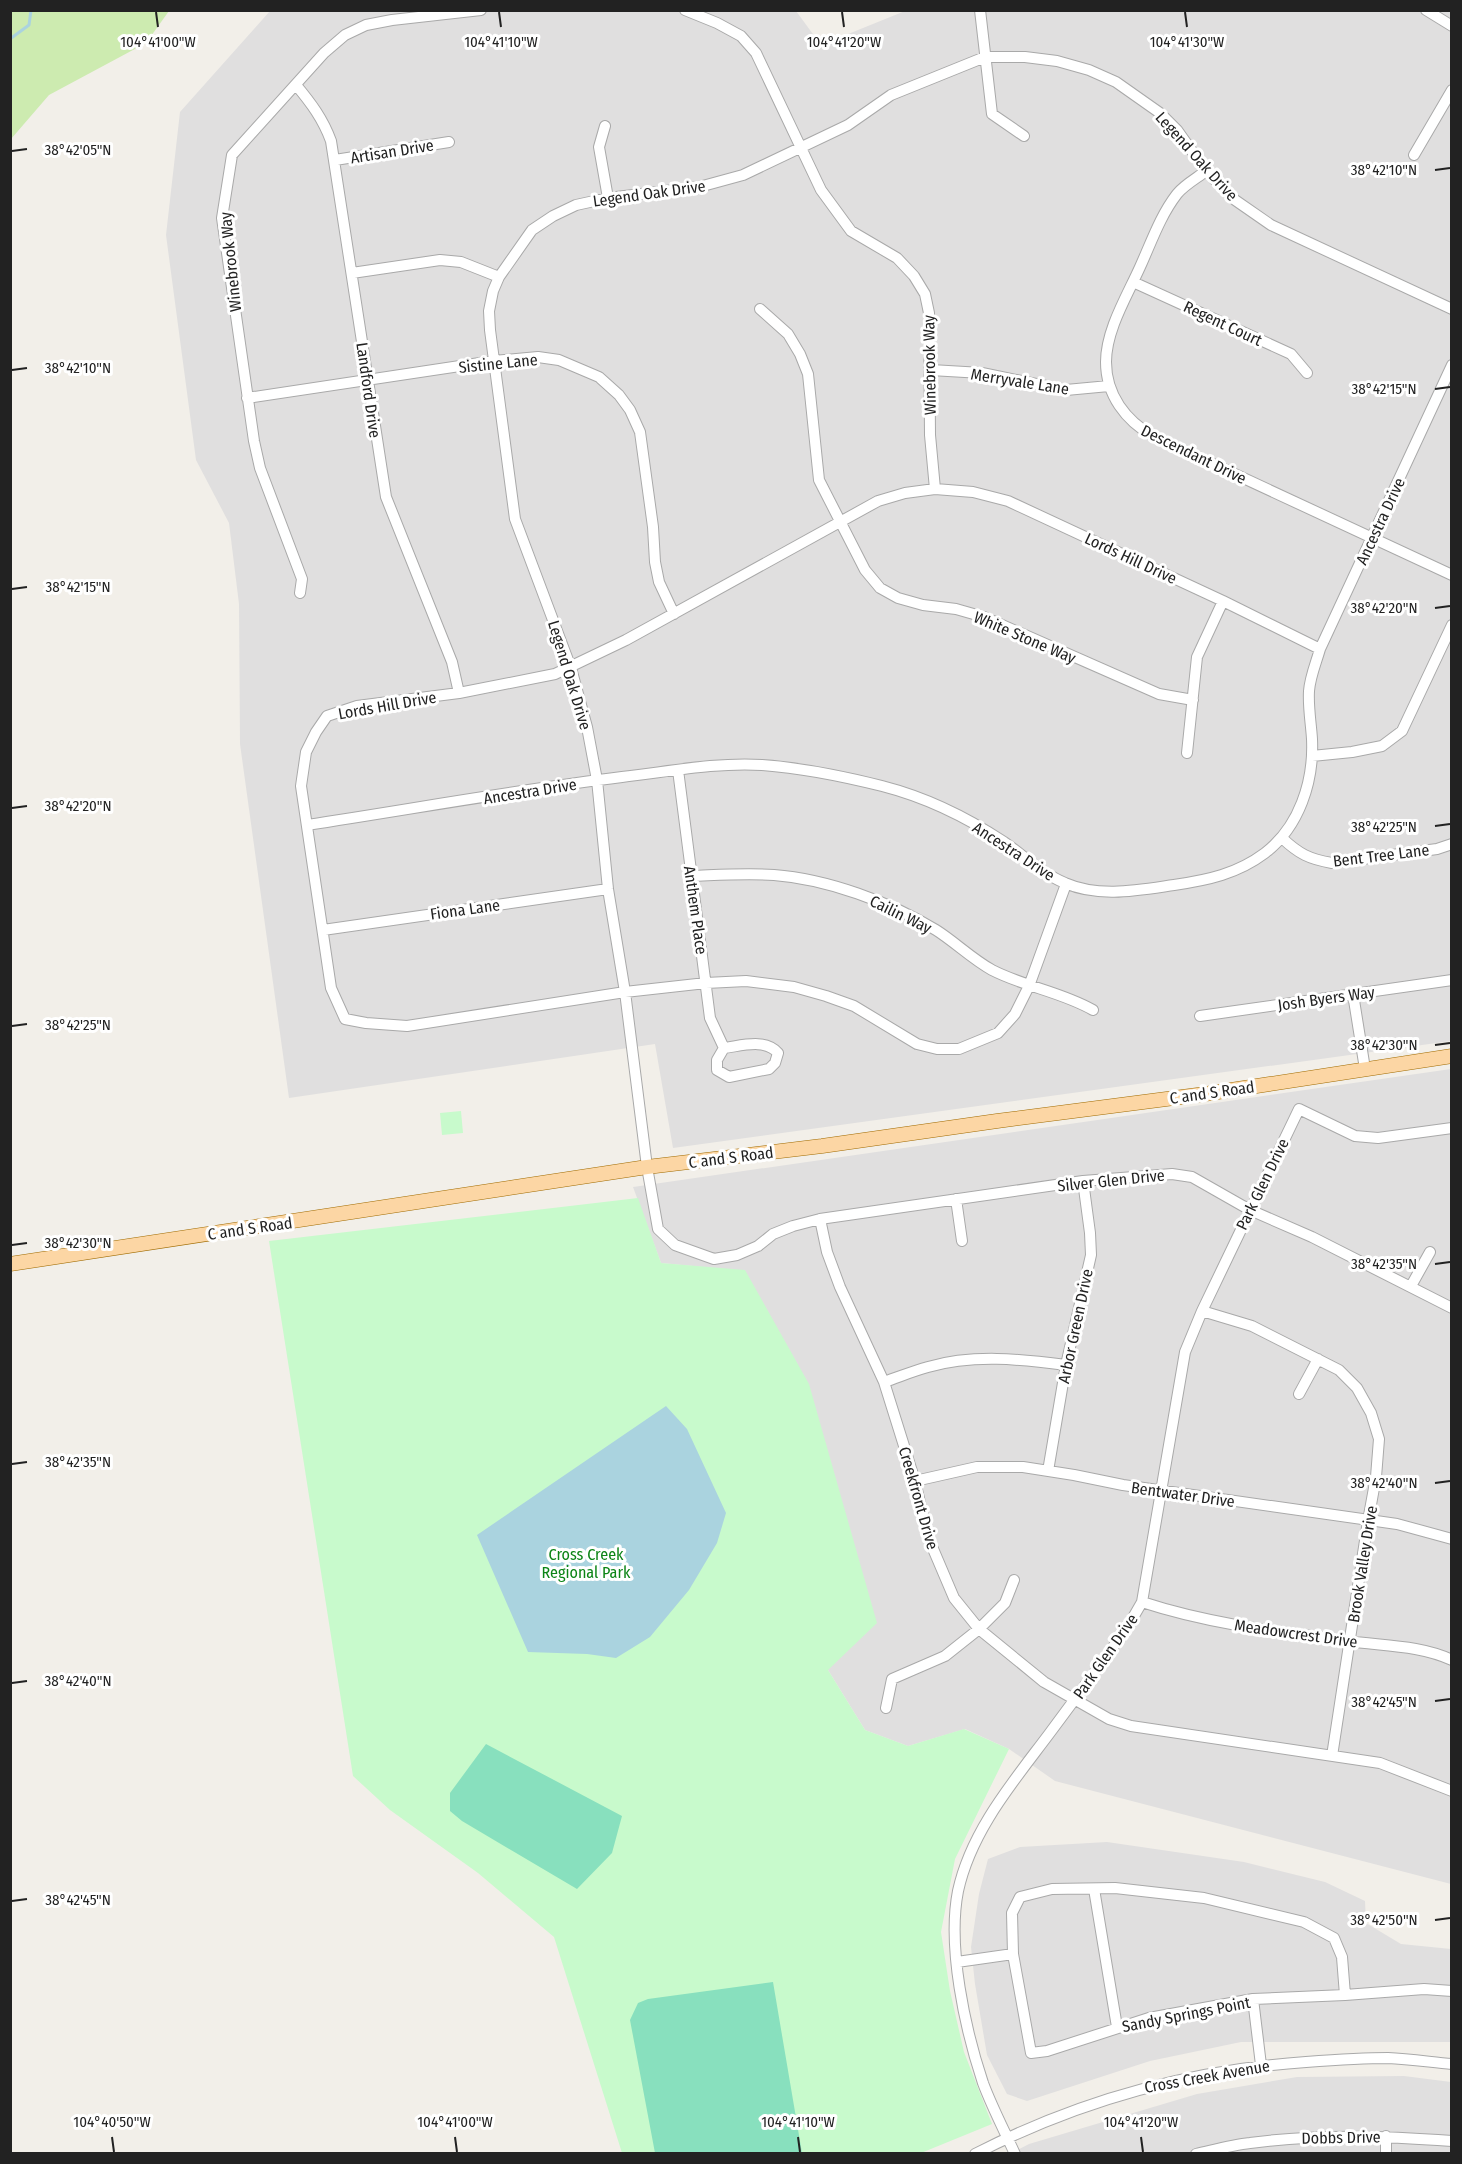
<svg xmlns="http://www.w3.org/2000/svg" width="1462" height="2164" viewBox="0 0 1462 2164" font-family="'Fira Sans Condensed',sans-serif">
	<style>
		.residential { fill: #e0dfdf }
		.grass { fill: #cdebb0 }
		.park { fill: #c8facc }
		.pitch { fill: #88e0be }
		.water { fill: #aad3df }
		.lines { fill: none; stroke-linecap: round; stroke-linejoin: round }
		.stream { stroke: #aad3df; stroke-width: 3 }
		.minor-casing { stroke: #a9a9a9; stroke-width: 12 }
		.major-casing { stroke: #a06b00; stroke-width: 15 }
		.minor { stroke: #fff; stroke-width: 10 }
		.major { stroke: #fcd6a4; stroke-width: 14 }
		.ticks { fill: none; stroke: #222; stroke-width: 2 }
		.labels { text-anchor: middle; stroke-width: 6; stroke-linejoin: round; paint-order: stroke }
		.street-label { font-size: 16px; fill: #222; stroke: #fff }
		.park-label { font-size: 16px; fill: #0c8416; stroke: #fff }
		.ticks-label { font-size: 15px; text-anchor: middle; fill: #222; stroke: #fff; stroke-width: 6; stroke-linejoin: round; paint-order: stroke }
	</style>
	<rect width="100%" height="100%" fill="#f2efe9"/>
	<!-- residential -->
	<path class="residential" d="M270,11H796L821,45L905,11H1451V1041L673,1148L655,1044L289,1098L240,744L239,604L229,523L196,460L166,235L180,112Z
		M1451,1069V1884L1055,1781L1009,1749L965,1729L908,1746L865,1730L828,1670L745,1271L661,1263L633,1187Z
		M1107,1842L1244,1862L1325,1882L1365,1901L1366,1923L1401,1944L1451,1949V2042H1241L1150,2061L1027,2101L1007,2094L987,2055L975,1984L971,1947L979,1894L988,1859L1020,1847Z
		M1404,2076L1451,2082V2153L1010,2154L1029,2144L1197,2094L1297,2077Z"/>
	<!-- grass -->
	<path class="grass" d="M11,10H169V11L146,43L49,95L11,139Z"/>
	<!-- park -->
	<path class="park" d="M461,1111L463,1133L442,1135L440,1113Z
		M638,1198L661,1263L745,1270L809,1384L877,1623L828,1670L865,1730L908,1746L964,1729L1009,1749L955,1859L941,1932L950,1991L964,2052L992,2124L921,2153H622L554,1937L478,1873L390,1810L353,1776L269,1241Z"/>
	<!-- pitch -->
	<path class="pitch" d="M486,1744L622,1816L612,1853L577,1889L462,1821L450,1811V1793Z
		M773,1982L802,2153H655L630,2020L638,2003L648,1999Z"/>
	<!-- water -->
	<path class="water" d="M666,1406L687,1429L726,1513L717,1543L689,1590L650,1637L616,1658L587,1654L528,1652L477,1535Z"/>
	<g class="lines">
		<!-- stream -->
		<path class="stream" d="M10,39L29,25L31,10"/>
		<!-- minor casing -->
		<g class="minor-casing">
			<path id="minor" d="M685,10L717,23L741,36L756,53L821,190L851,231L897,258L914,276L925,294L929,313L930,435L935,489L905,493L878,501L626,640L555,674L459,693L357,706L327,716L316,732L306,752L301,786L331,988L345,1019L366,1023L407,1026L625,992L706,983L746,981L794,987L826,996L854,1006L917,1044L937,1049H959L998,1033L1015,1014L1029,986L1066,884
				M980,10L992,114L1024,136
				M1426,10L1452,26
				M296,85C311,103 323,119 331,141L386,497L452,662L459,693
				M605,126L599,147L608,198
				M1414,155L1452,90
				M335,160L449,142
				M1206,171C1197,178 1184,185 1177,194C1160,216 1151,243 1140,267C1127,296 1106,330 1106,362C1106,395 1126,421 1153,436L1452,575
				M352,273L440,260L461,262L499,277
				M1133,282L1291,354L1307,373
				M760,309L788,334L800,354L808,374L819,480L865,570L880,588L898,598L923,605L956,609L984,617L1159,694L1193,700
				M1452,309L1271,225L1235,200L1206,171L1177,130L1160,113L1116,82L1089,70L1057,61L1025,57H985L891,95L848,125L743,175L699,187L608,198L576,205L553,216L532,230L499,277L493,291L489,311L490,330L515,519L571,668L587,727L597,780L608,889L625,992L647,1167L658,1229L675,1245L714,1259L737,1255L758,1246L773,1234L793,1226L820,1219L1083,1181L1172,1174L1192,1177L1250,1210L1312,1237L1452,1308
				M931,370L982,373L1066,390L1109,386
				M247,398L493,361L538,357L559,360L599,377L619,395L630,410L640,432L653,527L655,562L659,582L674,614
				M935,489L973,492L1008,501L1223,601L1320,649
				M300,593L302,579L260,468L254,441L222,218L232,155L324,53L345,35L366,25L392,20L481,10
				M1187,753L1197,657L1223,601
				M1312,756L1352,752L1382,746L1402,731L1452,625
				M678,770L710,1018L724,1048L717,1060V1070L729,1077L769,1069L775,1063L778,1053C765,1038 741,1046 724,1048
				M307,825C412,809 516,790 622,777C667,772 716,762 762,765C803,768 842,776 882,786C925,797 968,818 1004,842C1024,856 1043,874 1065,883C1099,898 1139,890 1174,885C1208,880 1237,874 1265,853C1299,827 1314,782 1312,739C1311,723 1308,707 1309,691C1310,677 1316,663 1320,649L1452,365
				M1282,838C1299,854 1309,859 1332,863L1437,849L1452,844
				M692,876C719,875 746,873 774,875C827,879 890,902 936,930C955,942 972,959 992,970C1025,987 1062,992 1093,1010
				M323,930L608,889
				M1353,994L1365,1069
				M1200,1016L1452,980
				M956,1199L962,1241
				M820,1219L827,1252L840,1287L884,1382L915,1481L928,1537L954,1598L979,1629L1044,1682L1109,1719L1131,1726L1380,1763L1452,1791
				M1411,1286L1430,1252
				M1202,1311L1252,1326L1339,1370L1357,1388L1371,1413L1379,1439L1376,1477L1368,1521L1332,1756
				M884,1382C899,1377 913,1371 928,1367C973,1354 1020,1359 1066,1365
				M1299,1394L1318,1359
				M1048,1471L1066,1365L1091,1255L1090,1233L1083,1181
				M915,1481L977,1467H1023L1074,1475L1123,1485L1397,1524L1452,1539
				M1142,1602C1209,1624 1279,1632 1348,1641C1382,1646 1420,1645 1452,1660
				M886,1708L892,1679L945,1656L979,1629L1005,1603L1014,1580
				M1094,1889L1117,2027
				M957,1962L1013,1954
				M1345,1995L1342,1957L1334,1938L1304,1922L1204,1898L1115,1888L1052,1889L1020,1897L1012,1913L1013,1954L1031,2053L1047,2051L1149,2018L1253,1999L1345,1995L1424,1989L1452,1991
				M1253,1999L1261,2065
				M1386,2136V2154
				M975,2154C1080,2100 1188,2070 1306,2062C1333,2060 1361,2058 1388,2058C1409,2059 1430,2062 1452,2064
				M1015,2154C1004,2130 992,2107 983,2083C965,2029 947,1947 958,1891C971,1831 1013,1782 1049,1734C1075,1699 1101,1664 1127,1628L1142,1602L1185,1352L1202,1311L1299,1109L1355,1136L1378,1138L1452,1128
				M1196,2154C1214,2150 1232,2145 1250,2143C1317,2134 1384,2136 1452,2141"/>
		</g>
		<!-- major casing -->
		<g class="major-casing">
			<path id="major" d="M10,1264L647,1167L822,1146L997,1121L1205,1094L1452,1056"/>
		</g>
		<!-- minor -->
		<use href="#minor" class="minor"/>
		<!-- major -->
		<use href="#major" class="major"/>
	</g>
	<!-- ticks -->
	<path class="ticks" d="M156,12L158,27M499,12L501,27M842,12L844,27M1185,12L1187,27M12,151L27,149M1435,170L1450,168M12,370L27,368M1435,389L1450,387M12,589L27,587M1435,608L1450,606M12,808L27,806M1435,826L1450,824M12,1026L27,1024M1435,1045L1450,1043M12,1245L27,1243M1435,1264L1450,1262M12,1464L27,1462M1435,1483L1450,1481M12,1683L27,1681M1435,1701L1450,1699M12,1901L27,1899M1435,1920L1450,1918M112,2137L114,2152M455,2137L457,2152M798,2137L800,2152M1141,2137L1143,2152"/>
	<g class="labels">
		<!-- street labels -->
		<g class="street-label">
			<text transform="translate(392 151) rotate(-9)" y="6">Artisan Drive</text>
			<text transform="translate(1197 156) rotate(48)" y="6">Legend Oak Drive</text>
			<text transform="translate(649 193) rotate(-8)" y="6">Legend Oak Drive</text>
			<text transform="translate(230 262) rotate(-96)" y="6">Winebrook Way</text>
			<text transform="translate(1223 323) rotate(25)" y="6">Regent Court</text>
			<text transform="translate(498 363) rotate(-6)" y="6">Sistine Lane</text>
			<text transform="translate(929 365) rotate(-91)" y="6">Winebrook Way</text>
			<text transform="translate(1020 381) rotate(9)" y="6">Merryvale Lane</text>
			<text transform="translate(369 390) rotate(82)" y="6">Landford Drive</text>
			<text transform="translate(1194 454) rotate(26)" y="6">Descendant Drive</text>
			<text transform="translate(1380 521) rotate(-65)" y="6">Ancestra Drive</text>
			<text transform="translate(1131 558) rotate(25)" y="6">Lords Hill Drive</text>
			<text transform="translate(1025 637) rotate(23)" y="6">White Stone Way</text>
			<text transform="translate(570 675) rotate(73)" y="6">Legend Oak Drive</text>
			<text transform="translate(387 705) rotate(-10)" y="6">Lords Hill Drive</text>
			<text transform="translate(530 791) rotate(-9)" y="6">Ancestra Drive</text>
			<text transform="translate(1014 851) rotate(33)" y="6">Ancestra Drive</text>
			<text transform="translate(1381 855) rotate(-7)" y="6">Bent Tree Lane</text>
			<text transform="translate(465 909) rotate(-8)" y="6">Fiona Lane</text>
			<text transform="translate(696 910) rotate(82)" y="6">Anthem Place</text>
			<text transform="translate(901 914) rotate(26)" y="6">Cailin Way</text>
			<text transform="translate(1326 998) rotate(-8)" y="6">Josh Byers Way</text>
			<text transform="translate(1212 1092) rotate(-8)" y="6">C and S Road</text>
			<text transform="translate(731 1157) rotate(-7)" y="6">C and S Road</text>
			<text transform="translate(1111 1180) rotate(-6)" y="6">Silver Glen Drive</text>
			<text transform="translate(1262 1184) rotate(-64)" y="6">Park Glen Drive</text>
			<text transform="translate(250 1228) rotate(-8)" y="6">C and S Road</text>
			<text transform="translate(1075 1326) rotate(-78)" y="6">Arbor Green Drive</text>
			<text transform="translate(1183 1494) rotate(8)" y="6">Bentwater Drive</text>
			<text transform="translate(919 1498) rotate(74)" y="6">Creekfront Drive</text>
			<text transform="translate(1362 1564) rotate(-81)" y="6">Brook Valley Drive</text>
			<text transform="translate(1296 1633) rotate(8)" y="6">Meadowcrest Drive</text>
			<text transform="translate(1105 1656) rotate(-55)" y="6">Park Glen Drive</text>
			<text transform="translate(1186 2014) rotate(-11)" y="6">Sandy Springs Point</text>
			<text transform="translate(1207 2076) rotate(-10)" y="6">Cross Creek Avenue</text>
			<text transform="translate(1341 2137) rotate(-1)" y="6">Dobbs Drive</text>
		</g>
		<!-- park labels -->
		<g class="park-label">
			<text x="586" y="1560">Cross Creek<tspan x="586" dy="18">Regional Park</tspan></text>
		</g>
	</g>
	<g class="ticks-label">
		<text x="158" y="47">104°41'00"W</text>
		<text x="501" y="47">104°41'10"W</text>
		<text x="844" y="47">104°41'20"W</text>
		<text x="1187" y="47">104°41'30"W</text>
		<text x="78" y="155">38°42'05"N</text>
		<text x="1384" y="175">38°42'10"N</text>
		<text x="78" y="373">38°42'10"N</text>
		<text x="1384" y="394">38°42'15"N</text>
		<text x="78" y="592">38°42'15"N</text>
		<text x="1384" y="613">38°42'20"N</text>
		<text x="78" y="811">38°42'20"N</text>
		<text x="1384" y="832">38°42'25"N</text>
		<text x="78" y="1030">38°42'25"N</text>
		<text x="1384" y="1050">38°42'30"N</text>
		<text x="78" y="1248">38°42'30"N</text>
		<text x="1384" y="1269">38°42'35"N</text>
		<text x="78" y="1467">38°42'35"N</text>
		<text x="1384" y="1488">38°42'40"N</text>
		<text x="78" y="1686">38°42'40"N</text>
		<text x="1384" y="1707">38°42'45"N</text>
		<text x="78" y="1905">38°42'45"N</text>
		<text x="1384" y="1925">38°42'50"N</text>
		<text x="112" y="2127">104°40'50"W</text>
		<text x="455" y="2127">104°41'00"W</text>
		<text x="798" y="2127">104°41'10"W</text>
		<text x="1141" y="2127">104°41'20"W</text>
	</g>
	<!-- border -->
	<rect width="1462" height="2164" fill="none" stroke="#222222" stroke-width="24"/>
</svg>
